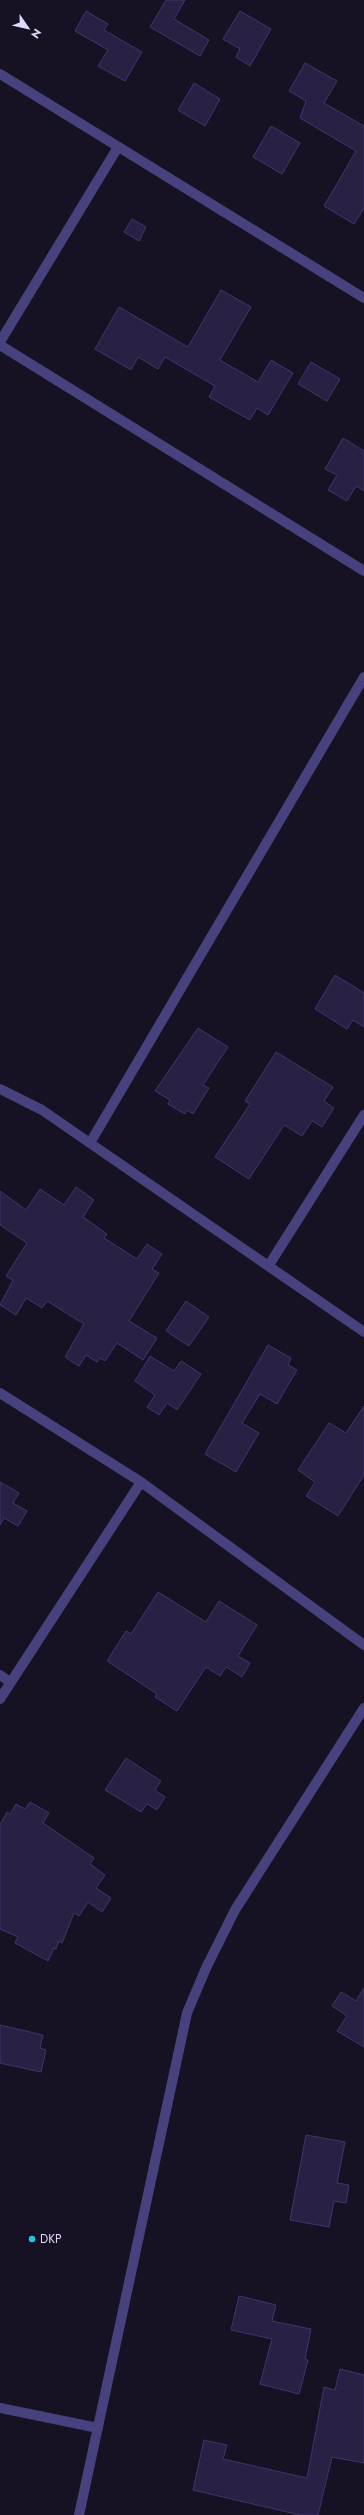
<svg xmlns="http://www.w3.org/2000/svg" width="364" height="2515" viewBox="0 0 364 2515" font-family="Jost,sans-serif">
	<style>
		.building { fill: #292043; stroke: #42356c }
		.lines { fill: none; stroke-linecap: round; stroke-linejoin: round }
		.minor { stroke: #47427d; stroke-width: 10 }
		.poi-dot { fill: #1cc7e3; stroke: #161224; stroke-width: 1.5 }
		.labels { text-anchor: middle; stroke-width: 3; stroke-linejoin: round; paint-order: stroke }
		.poi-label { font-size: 12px; fill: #dfd9fa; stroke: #161224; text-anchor: start }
	</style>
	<rect width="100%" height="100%" fill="#161224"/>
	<!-- building -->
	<path class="building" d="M166,0H185L174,19L209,40L200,56L150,27Z
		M86,11L108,24L104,30L142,52L125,81L98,66L108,50L75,31Z
		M240,11L271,29L250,66L236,57L240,49L223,39Z
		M305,63L337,81L324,103L364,126V208L354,224L324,206L356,151L300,118L306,101L289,91Z
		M194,83L220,99L205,126L178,110Z
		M271,126L300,143L282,174L253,157Z
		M132,219L146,227L139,241L124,232Z
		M221,290L251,307L220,360L258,382L271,360L293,373L268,415L257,408L250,420L209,397L215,386L165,357L158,369L138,357L131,370L95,349L119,307L188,347Z
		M311,362L340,379L327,401L298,384Z
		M343,438L364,451V491L356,486L347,501L328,490L337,475L325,469Z
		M335,975L364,993V1027L353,1020L347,1029L315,1009Z
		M198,1028L228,1047L203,1085L209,1088L193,1114L187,1110L185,1114L168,1104L170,1100L155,1091Z
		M276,1052L333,1087L324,1101L334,1108L322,1127L312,1121L302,1136L284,1125L249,1179L215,1157L250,1104L245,1101Z
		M76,1187L94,1200L83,1217L107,1234L104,1238L137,1259L147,1244L162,1254L152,1269L159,1273L129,1321L157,1338L143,1360L117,1343L105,1361L100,1358L97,1362L86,1355L79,1366L65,1357L84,1324L47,1301L42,1308L26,1298L16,1315L0,1305L13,1280L6,1276L27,1243L0,1225V1191L26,1210L40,1189L64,1205Z
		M186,1301L209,1317L189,1346L166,1331Z
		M268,1345L291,1358L288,1365L297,1370L277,1404L260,1394L242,1423L259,1433L236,1472L205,1454Z
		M150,1356L174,1371L181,1361L201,1374L177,1410L167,1403L159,1415L147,1407L155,1395L135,1381Z
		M364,1406V1475L338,1516L306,1496L315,1482L298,1470L329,1423L346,1433Z
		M0,1482L19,1493L13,1503L27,1511L18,1526L4,1518L0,1525Z
		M158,1592L206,1622L219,1601L257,1625L238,1656L250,1663L242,1677L226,1667L220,1676L206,1667L177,1711L155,1697L157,1694L107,1661L126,1631L131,1634Z
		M126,1758L161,1781L155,1790L165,1797L157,1810L147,1804L141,1812L105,1790Z
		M30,1802L49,1813L43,1823L94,1858L90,1864L105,1875L96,1888L111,1898L102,1912L88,1902L79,1916L74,1913L62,1943L59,1941L56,1949L54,1948L48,1961L15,1943L18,1937L0,1929V1825L7,1812L10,1814L16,1804L25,1809Z
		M364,1988V2047L337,2031L347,2016L332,2006L341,1992L356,2001Z
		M0,2025L43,2035L40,2048L46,2050L41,2072L0,2063Z
		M306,2135L345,2142L337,2183L349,2185L346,2203L334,2201L329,2227L290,2220Z
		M239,2296L276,2305L272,2321L311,2329L305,2359L308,2360L299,2394L260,2384L272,2339L231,2330Z
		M340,2369L364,2375V2463L332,2457L318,2515H300L193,2490L204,2440L227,2445L223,2459L307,2478L324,2387L335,2390Z"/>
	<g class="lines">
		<!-- minor -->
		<path class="minor" d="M0,74L364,298
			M0,342L118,147
			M0,345L364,571
			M0,1089L42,1110L364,1332
			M90,1143L364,677
			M269,1265L364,1115
			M0,1393L141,1482L364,1645
			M0,1675L10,1682
			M0,1699L141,1482
			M0,2408L98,2428
			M79,2515L187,2013L206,1968L235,1910L364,1708"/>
	</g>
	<!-- markers -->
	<circle class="poi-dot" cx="32" cy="2239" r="4"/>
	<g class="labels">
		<!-- poi labels -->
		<g class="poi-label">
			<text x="40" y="2243">DKP</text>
		</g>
	</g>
	<!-- north arrow -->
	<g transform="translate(28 28) rotate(124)" stroke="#161224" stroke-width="3" paint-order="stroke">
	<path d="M0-3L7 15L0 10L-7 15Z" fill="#dfd9fa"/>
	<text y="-6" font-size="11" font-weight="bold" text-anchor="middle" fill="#dfd9fa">N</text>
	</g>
</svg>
